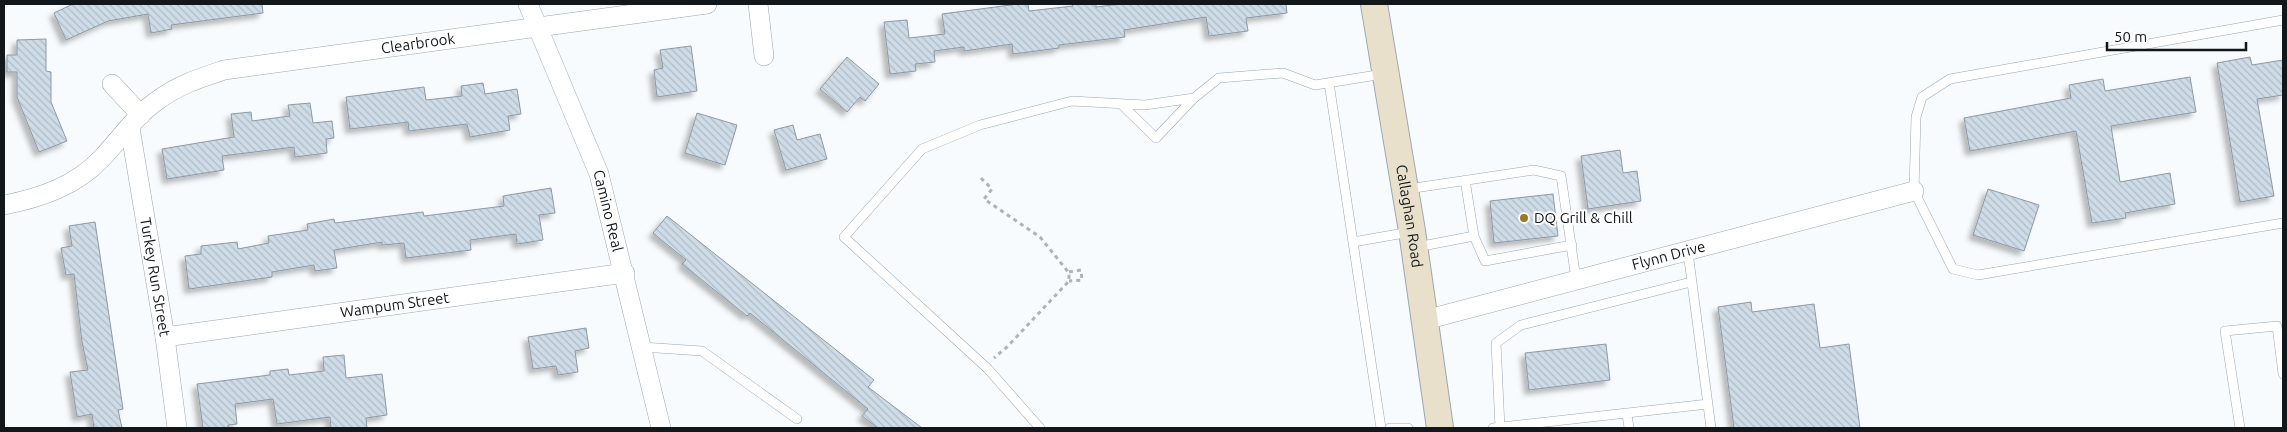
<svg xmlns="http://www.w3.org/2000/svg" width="2287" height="432" viewBox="0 0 2287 432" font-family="Ubuntu,sans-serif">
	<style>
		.building { fill: url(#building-back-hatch); stroke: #8d99a5; filter: url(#shadow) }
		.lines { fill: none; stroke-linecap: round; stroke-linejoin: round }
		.lane-casing { stroke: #9aa7b2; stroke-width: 10 }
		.street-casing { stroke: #9aa7b2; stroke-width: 20 }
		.secondary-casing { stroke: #9aa7b2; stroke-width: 28 }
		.path { stroke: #b0b3b6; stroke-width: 3; stroke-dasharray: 4 4; stroke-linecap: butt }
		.lane { stroke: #fff; stroke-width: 9 }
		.street { stroke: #fff; stroke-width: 19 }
		.secondary { stroke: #e9e0cb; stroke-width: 26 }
		.poi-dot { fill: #9d7925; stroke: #fff; stroke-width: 2 }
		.labels { text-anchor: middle; stroke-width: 4; stroke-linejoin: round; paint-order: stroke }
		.street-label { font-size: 15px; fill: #12171b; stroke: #fff }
		.poi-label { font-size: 15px; fill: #12171b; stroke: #fff; text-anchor: start }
	</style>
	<defs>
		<pattern id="building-back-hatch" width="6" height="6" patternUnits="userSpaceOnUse" patternTransform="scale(1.25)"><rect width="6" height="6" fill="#cedce8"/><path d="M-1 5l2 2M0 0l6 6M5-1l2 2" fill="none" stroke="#b0bcc6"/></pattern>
		<filter id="shadow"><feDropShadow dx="-4.5" dy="4.5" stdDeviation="2.5" flood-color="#0004"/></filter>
	</defs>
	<rect width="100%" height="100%" fill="#f8fbfd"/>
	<!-- building -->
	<path class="building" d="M73,4H262L263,13L171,25L172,29L151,33L148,14L108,21L66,40L54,13Z
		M1018,4H1028L1029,11L1073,6L1072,4H1096V7L1120,4H1286L1287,13L1246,18L1248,31L1209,36L1206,17L1124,30L1125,37L1059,45V48L1013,54L1012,44L964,51V47L934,51L935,62L915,64L916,71L890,74L884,22L907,20L909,38L945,34L942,14Z
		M46,39V71L51,72V102L67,141L39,152L17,97V72H7V55H17V40Z
		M691,46L697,91L657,97L654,70L663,68L660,50Z
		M847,57L879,84L865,101L860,97L847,112L820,89Z
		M2250,57L2252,65L2283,60V95L2257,99L2274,196L2240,202L2217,63Z
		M2190,77L2196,112L2111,126L2120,182L2170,173L2175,204L2125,213L2126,218L2092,223L2076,131L1970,151L1964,118L2071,98L2069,85L2103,79L2105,91Z
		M483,83L485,94L517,89L521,114L508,116L510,130L470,137L467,124L409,131L408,122L350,129L346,97L424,87L426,100L462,96L461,86Z
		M310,103L313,123L332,121L334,138L326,139L327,153L295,157L294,147L222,156L224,170L167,179L162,149L234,137L231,114L251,112L252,121L290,116L288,105Z
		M697,113L737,125L725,165L685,153Z
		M793,125L797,140L820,134L827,159L786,170L774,130Z
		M1620,150L1623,173L1637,171L1641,201L1588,209L1581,156Z
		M551,188L555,213L539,215L543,240L517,244L516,234L470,240L471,250L406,258L404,243L382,245V242L334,250L337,268L315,271L314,265L272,272V277L189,289L185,256L201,254V246L237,242L238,249L269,243L268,236L308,230L307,224L334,219L335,223L423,212L424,216L504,206L503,196Z
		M1988,189L2039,205L2024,251L1973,235Z
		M1553,194L1558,236L1494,243L1490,201Z
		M667,216L874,380L868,387L922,428H878L862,416L868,409L750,313L747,316L682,264L686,260L653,233Z
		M95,222L123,409L118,410L122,428H94L92,414L77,417L70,372L88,370L82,342L74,274L66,275L61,248L72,246L69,226Z
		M1751,302L1752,312L1814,304L1820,348L1849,344L1860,428H1734L1718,307Z
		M586,328L589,348L575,351L578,372L558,375L556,366L533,369L528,337Z
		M1606,344L1610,380L1529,390L1525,353Z
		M344,355L346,378L382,374L387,415L366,418L367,428H331L330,417L277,424L273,399L235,404L237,424L228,425V428H203L197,384L270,375V371L288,369L289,375L324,371L323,357Z"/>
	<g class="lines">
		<!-- lane casing -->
		<g class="lane-casing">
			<path id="lane" d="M2283,20L1950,79L1922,97L1916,117L1914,191L1953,269L1978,275L2283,223
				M1329,83L1381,428
				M1121,104L1156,138L1194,98
				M1408,189L1534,170L1561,176L1576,279
				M1474,236L1485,261L1572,245
				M1353,242L1410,232
				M1417,247L1474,236L1465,180
				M1688,252L1711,428
				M642,347L702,351L797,419
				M1627,414L1629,428
				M1040,428L988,369L844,237L922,149L980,125L1072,101L1145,105L1194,98L1219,78L1283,73L1315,85L1383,74
				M1390,428H1408
				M1493,428L1708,404
				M1500,428L1496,343L1521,325L1691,282
				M2240,428L2225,331L2277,326L2283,374"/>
		</g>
		<!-- street casing -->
		<g class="street-casing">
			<g id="street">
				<path id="s1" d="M528,4L599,174L661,428"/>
				<path d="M758,4L764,56"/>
				<path d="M112,84L141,115"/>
				<path id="s2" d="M130,128L165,337L177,428"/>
				<path id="s3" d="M4,205C40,198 76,186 102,158C120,139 136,115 158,100C178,85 200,78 224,70L707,4"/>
				<path id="s4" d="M1425,320L1914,191"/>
				<path id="s5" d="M165,337L625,273"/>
			</g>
		</g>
		<!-- secondary casing -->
		<g class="secondary-casing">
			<g id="secondary">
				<path id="s6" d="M1374,4L1412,231L1440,428"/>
			</g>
		</g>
		<!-- path -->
		<path class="path" d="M981,178L992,189L984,199L1040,237L1069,273V281L1007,347L994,358
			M1069,272L1081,270L1082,280L1069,281"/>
		<!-- lane -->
		<use href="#lane" class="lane"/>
		<!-- street -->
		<use href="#street" class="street"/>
		<!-- secondary -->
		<use href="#secondary" class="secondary"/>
	</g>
	<!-- markers -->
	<circle class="poi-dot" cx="1524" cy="218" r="5"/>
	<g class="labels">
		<!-- street labels -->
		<g class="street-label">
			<text dy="5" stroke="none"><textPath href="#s3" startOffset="460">Clearbrook</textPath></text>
			<text dy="5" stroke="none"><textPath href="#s1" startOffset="222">Camino Real</textPath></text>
			<text dy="5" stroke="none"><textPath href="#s6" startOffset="215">Callaghan Road</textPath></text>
			<text dy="5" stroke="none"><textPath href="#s4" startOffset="252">Flynn Drive</textPath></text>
			<text dy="5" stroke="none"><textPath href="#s2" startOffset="151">Turkey Run Street</textPath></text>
			<text dy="5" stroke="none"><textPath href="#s5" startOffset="232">Wampum Street</textPath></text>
		</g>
		<!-- poi labels -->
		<g class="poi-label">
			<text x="1534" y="223">DQ Grill &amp; Chill</text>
		</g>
	</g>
	<!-- border -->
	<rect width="2287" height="432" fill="none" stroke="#12171b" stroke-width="10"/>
	<!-- scale -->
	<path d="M2107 42v8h139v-8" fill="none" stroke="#12171b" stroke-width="2.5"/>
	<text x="2114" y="42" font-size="15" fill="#12171b" stroke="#ffffff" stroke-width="4" paint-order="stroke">50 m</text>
</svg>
